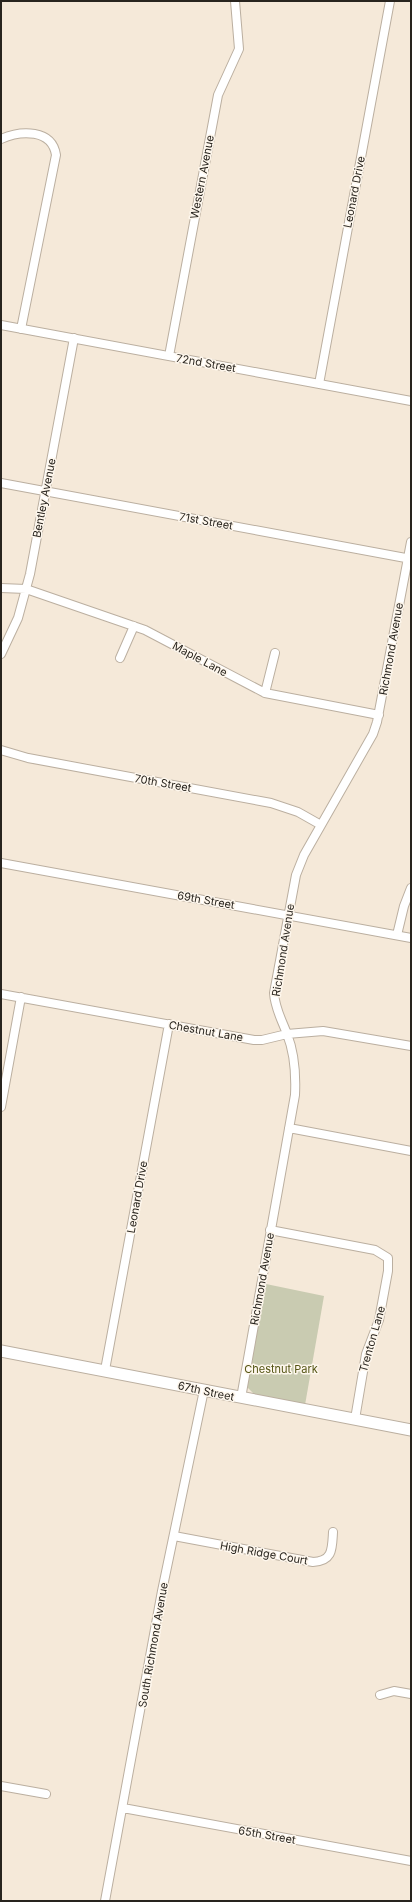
<svg xmlns="http://www.w3.org/2000/svg" width="412" height="1902" viewBox="0 0 412 1902" font-family="Inter,sans-serif">
	<style>
		.green { fill: #c9cbb1 }
		.lines { fill: none; stroke-linecap: round; stroke-linejoin: round }
		.street-casing { stroke: #bbafa0; stroke-width: 10 }
		.secondary-casing { stroke: #bbafa0; stroke-width: 13 }
		.street { stroke: #fff; stroke-width: 8 }
		.secondary { stroke: #fff; stroke-width: 11 }
		.labels { text-anchor: middle; stroke-width: 3; stroke-linejoin: round; paint-order: stroke }
		.street-label { font-size: 11px; fill: #28241e; stroke: #fef7ed }
		.park-label { font-size: 11px; fill: #535413; stroke: #fef7ed }
	</style>
	<rect width="100%" height="100%" fill="#f5e9d9"/>
	<!-- green -->
	<path class="green" d="M266,1284L324,1296L305,1405L254,1394L247,1387Z"/>
	<g class="lines">
		<!-- street casing -->
		<g class="street-casing">
			<path id="street" d="M1,139C21,130 52,129 56,155L21,329
				M1,325L411,401
				M169,356L218,95L239,49L235,1
				M319,384L390,1
				M1,483L411,559
				M1,588L26,589L145,630L265,693L379,715
				M1,654L18,618L30,574L74,338
				M120,658L134,626
				M265,693L275,653
				M1,750L28,758L271,803L298,812L321,825
				M1,863L411,938
				M397,935L404,906L411,888
				M1,994L254,1040H262L287,1034L323,1031L411,1046
				M1,1107L21,997
				M289,1128L411,1151
				M270,1230L375,1250L388,1258V1271L379,1320L366,1354L355,1419
				M105,1370L169,1024
				M241,1398L295,1095C296,1074 295,1054 287,1034C282,1020 275,1009 274,993L296,875L304,855L373,734L377,722L411,542
				M174,1536L313,1562C333,1561 332,1549 333,1532
				M380,1695L394,1691L411,1694
				M1,1786L46,1794
				M123,1808L411,1861
				M105,1901L162,1591L204,1390"/>
		</g>
		<!-- secondary casing -->
		<g class="secondary-casing">
			<path id="secondary" d="M1,1351L411,1430"/>
		</g>
		<!-- street -->
		<use href="#street" class="street"/>
		<!-- secondary -->
		<use href="#secondary" class="secondary"/>
	</g>
	<g class="labels">
		<!-- street labels -->
		<g class="street-label">
			<text transform="translate(202 177) rotate(-79)" y="4">Western Avenue</text>
			<text transform="translate(354 192) rotate(-79)" y="4">Leonard Drive</text>
			<text transform="translate(206 363) rotate(10)" y="4">72nd Street</text>
			<text transform="translate(44 498) rotate(-79)" y="4">Bentley Avenue</text>
			<text transform="translate(206 521) rotate(10)" y="4">71st Street</text>
			<text transform="translate(391 649) rotate(-80)" y="4">Richmond Avenue</text>
			<text transform="translate(200 659) rotate(28)" y="4">Maple Lane</text>
			<text transform="translate(163 783) rotate(10)" y="4">70th Street</text>
			<text transform="translate(206 900) rotate(10)" y="4">69th Street</text>
			<text transform="translate(283 950) rotate(-81)" y="4">Richmond Avenue</text>
			<text transform="translate(206 1031) rotate(10)" y="4">Chestnut Lane</text>
			<text transform="translate(137 1197) rotate(-80)" y="4">Leonard Drive</text>
			<text transform="translate(262 1279) rotate(-80)" y="4">Richmond Avenue</text>
			<text transform="translate(372 1339) rotate(-74)" y="4">Trenton Lane</text>
			<text transform="translate(206 1391) rotate(12)" y="4">67th Street</text>
			<text transform="translate(264 1553) rotate(10)" y="4">High Ridge Court</text>
			<text transform="translate(153 1645) rotate(-80)" y="4">South Richmond Avenue</text>
			<text transform="translate(267 1835) rotate(10)" y="4">65th Street</text>
		</g>
		<!-- park labels -->
		<g class="park-label">
			<text x="281" y="1373">Chestnut Park</text>
		</g>
	</g>
	<!-- border -->
	<rect width="412" height="1902" fill="none" stroke="#28241e" stroke-width="4"/>
</svg>
